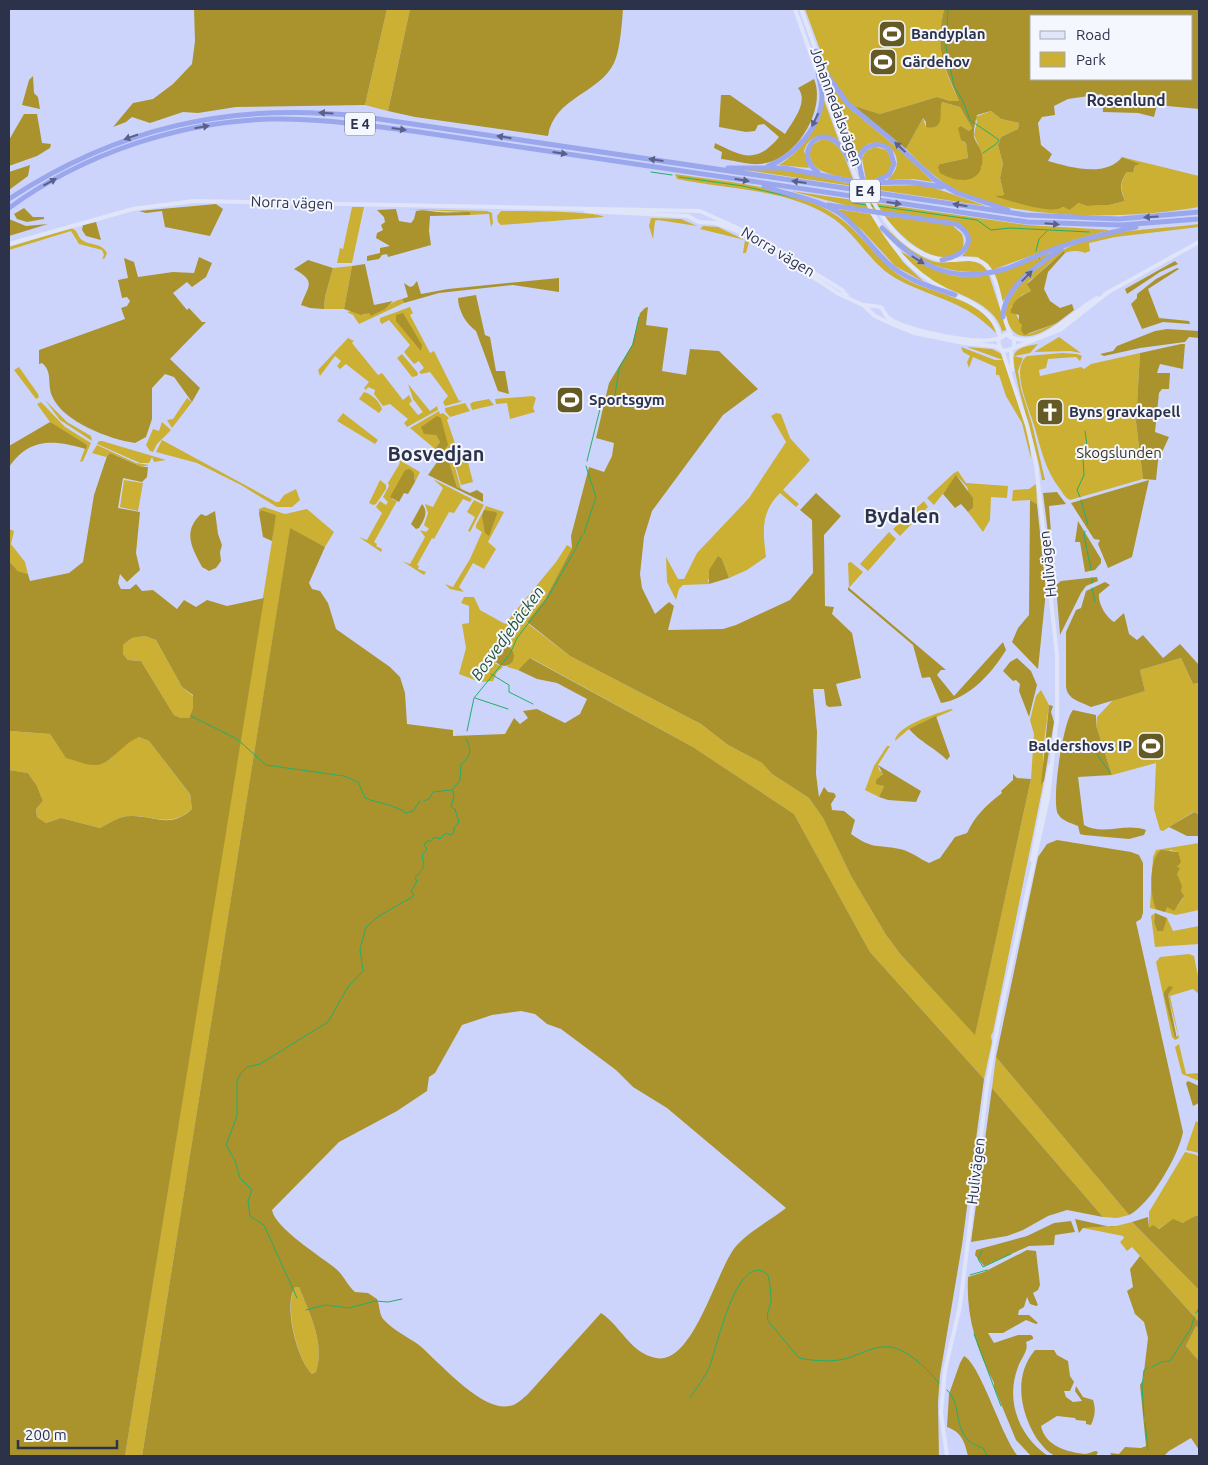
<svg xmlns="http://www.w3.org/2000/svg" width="1208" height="1465" viewBox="0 0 1208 1465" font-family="Ubuntu,sans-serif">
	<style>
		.green { fill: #cbb034; fill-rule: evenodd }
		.forest { fill: #aa932d; fill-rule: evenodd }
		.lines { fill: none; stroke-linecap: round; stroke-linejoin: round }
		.stream { stroke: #24ae6b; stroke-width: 1 }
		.secondary { stroke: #e1e5f9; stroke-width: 4 }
		.highway { stroke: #9ba7ec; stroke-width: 5 }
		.oneway { fill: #59618b }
		.labels { text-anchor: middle; stroke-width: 4; stroke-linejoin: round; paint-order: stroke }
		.shield { fill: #f5f7fe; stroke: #696d81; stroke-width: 1 }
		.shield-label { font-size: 14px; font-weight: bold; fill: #2d324b }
		.poi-label { font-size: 15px; font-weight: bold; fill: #2d324b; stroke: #f5f7fe; text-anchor: start }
		.street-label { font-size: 15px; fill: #2d324b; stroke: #f5f7fe }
		.park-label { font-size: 15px; fill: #38331d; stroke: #f5f7fe }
		.neighbourhood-label { font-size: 16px; font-weight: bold; fill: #2d324b; stroke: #f5f7fe }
		.water-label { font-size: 16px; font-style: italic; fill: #1f5135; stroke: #f5f7fe }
		.district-label { font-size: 20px; font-weight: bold; fill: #2d324b; stroke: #f5f7fe }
	</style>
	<rect width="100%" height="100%" fill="#ccd4fc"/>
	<!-- green -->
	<path class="green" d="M387,9H410L388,111L365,105Z
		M805,9H944C936,50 942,64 959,101H950L937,97L880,114L851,105L829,74Z
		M830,84L848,107L902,152L933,182L913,179L887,180C908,164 893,137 868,144L857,157Z
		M824,100L839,141C826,131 809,134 804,151L809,168L779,165C801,152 820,125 824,100Z
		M942,102L960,107L972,128L969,131L961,126L963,142L966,143L968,158L940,164L973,177L982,167V153L974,135L977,121L975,117L991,111L1001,119L1019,123L1018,129L1001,137L998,145L1003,164L1000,178L1004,195H998L1072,209L1073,205L1078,203L1087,206L1109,205L1125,201C1121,189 1119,184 1127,172L1134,170L1135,166L1139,164L1122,157L1199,176V207C1132,219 1005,223 946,184C931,174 918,161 906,149L923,118L926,127Z
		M824,139C842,142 847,164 853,179C837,176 808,173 810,152C810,145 817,141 824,139Z
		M875,147L887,150L892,162L889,173L878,179L866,180L862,158L866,151Z
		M777,169L806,173L846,183L869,186L926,185L986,206L745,170Z
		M675,174C727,182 797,186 840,218C866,237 881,268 911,282C936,294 988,301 996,333C990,327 983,321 976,316C952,299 922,293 897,279C871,265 858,236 834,219C788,188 730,190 677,179Z
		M791,191L1027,225L1110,230L1074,240L992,270L978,257L962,256L967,250L969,240L956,222L849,206Z
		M352,207H364L352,263H337L340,248L343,249Z
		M407,209L487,211L492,213L493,223L491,227L489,214L470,215L469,212H463Z
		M836,209L870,214L903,262L924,282L895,266L862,230Z
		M501,211C516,211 597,211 604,217L501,225L498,222L497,216Z
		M885,216L952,225L962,234C964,240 965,248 959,252C935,270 897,234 885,216Z
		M651,218L681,219L697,226L658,220L655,221L653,239L649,226Z
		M1199,224V227L1115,237L1089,243L1090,251L1085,253C1061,244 1047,269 1028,282L1031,291L1022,295L1011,307C1019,317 1021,327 1029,334L1057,323C1043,333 1019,346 1009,325C1005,318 1005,311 1008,303C1015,284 1050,255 1069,247C1109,228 1156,230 1199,224Z
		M703,226L718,227L749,242L746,253H743L745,240L700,229Z
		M885,227C899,241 913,254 932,261C950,267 976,252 987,271C946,276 910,260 885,227Z
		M71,228C78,230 77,236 82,240C90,246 101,242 107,253L105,258L102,259L104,255L102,250L79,244L71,231L9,250V247Z
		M900,251C933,269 948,282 989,275L1007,330L1002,331C995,303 956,294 934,282C920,275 910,263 900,251Z
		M1053,252L1010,292L1002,302L994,274Z
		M352,266L344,309H324L325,297L333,268Z
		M402,299L404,303L359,324L353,315L347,312L352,311L364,315L366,312C382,314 388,302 402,299Z
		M410,307L413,313L410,315L430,353L434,351L459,401L462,400L460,402L445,406L443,402L448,396L430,372L421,374L419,372L424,368L419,361L414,364L404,352L410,345L389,320L382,324L380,322V318Z
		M1059,337L1081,353L1070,351L1034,352Z
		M348,338L354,341L352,343L378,375L382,373L403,400L409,395L412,401L409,404L418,415L423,412L413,399L408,384L430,411L437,406L438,410L407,427L404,423L408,419L390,404L383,406L374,394L375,390L368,387L366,390L364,388L369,382L346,364L340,369L337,366L341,361L335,356L320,376L318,370Z
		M1038,344L1030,353L1014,356L1023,358L1018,371L1021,389L1032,424L1045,480H1042C1035,439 1019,400 1013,359C1014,347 1028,346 1038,344Z
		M961,347L995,360H1003L967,347L992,349L1002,354L1029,437L1031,459L1022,423L1006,396L999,375H996V367L973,357L969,368L967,362L970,356L963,352Z
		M1062,353L1077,354L1082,356L1080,361L1076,357L1048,359L1046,368L1039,370L1040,376L1081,367L1084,369L1091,364L1140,353L1136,422L1143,479L1070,500C1064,497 1064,494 1060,489C1045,470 1041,449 1034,425C1029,408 1010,369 1027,356Z
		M402,354L418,373L417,376L412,377L397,358Z
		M19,367L38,394L39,397L36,399L14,370Z
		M364,392C372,394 380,402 382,409L379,413L359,399Z
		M533,396L536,398L533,408L535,412L510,419L507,403L496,404L495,399Z
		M187,398L192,402L172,428L167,420L173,419Z
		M489,399L494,405L472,410L470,404L473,402Z
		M45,400L67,422L91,436L92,441L60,420Z
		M41,402L65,427L91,443L83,461L80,462L86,445L59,430L50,422L37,404Z
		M465,403L470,411L450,417L445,411V408Z
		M439,411L440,414L443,413L449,418L447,420L459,455L452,457L461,489L457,487L445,449L441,418L430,433L436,435L440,442L435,449L410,428Z
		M343,413L378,440L375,444L337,421Z
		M776,413L781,414L790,438L810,460L783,490L799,504L796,507L780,493C760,513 763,531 766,557L747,570L729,578L722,559L708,580L709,584L683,585L679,589L676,600L667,582L666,557L678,579H684L697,553L749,498L786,442L771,416Z
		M162,422L171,430L157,444L153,452L150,451L146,445L153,429L159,431Z
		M162,440L276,502H279L284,495L296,489L300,500L292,507H277L241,485L197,463L156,452Z
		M99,441H102L166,460L154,462L152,457L149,463H140L97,444Z
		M97,445L136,463L149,465L142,467L110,453L106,457L92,453Z
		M466,454L473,482L461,485L453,457Z
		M394,457L420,472L415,482V477L392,499L397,501L374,542L377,544L376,546L382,549L381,552L359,537L367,540L382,513L376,507L380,501L386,505L388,502L383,497L389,486L388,483L400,463Z
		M958,471L966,483L1008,486L1007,498L991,497L990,520L983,532L968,512L973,508L967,487L957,476L934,505L927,498L954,473Z
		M433,479L472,499L470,502L463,499L454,513L449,512L434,539L432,538L417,565L419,566L418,569L426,572L424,575L402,561L410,564L425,537L420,530L426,532L429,529L424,525L428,513L425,504L433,507L443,488Z
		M124,480L143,483L138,511L120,507Z
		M380,480L386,485V489L376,504L373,505L369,503Z
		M1036,484L1037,504L1030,500L1012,501L1013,490L1029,489Z
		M474,500L484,505L470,532L468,531L475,517L467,512Z
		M924,501L928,507L900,536L893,529Z
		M486,506L504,512L488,542L496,549L484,569L473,563L459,587L464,592L450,589L445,584L453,587L470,559L482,532L476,528V525Z
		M264,507L285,514L307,509L334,532L325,547L290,529L142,1456H125L272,541L275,515L261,510L259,513V509Z
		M9,529L14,531L11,544L25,562L28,574L18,571L9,561Z
		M889,532L896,539L868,571L860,564Z
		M567,545L572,548L545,599L527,623L570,656L701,724L728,745L762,763L772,774L809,798L823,818L851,876L886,935L901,955L975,1034L1031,779L1034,734L1030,720L1036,696L1041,690L1049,705L1043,750V785L993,1032L991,1036L992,1042L984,1079L870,952L794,814L693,747L531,658L518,670L507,667L513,659L494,663L503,667L497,672L493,681L480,682L459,674L466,648L462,624L469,623V606L461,603L464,597H474L480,610L505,624L556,562Z
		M851,562L863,572L849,588L848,563Z
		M145,636L156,640L182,687L193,696V708L189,718H181L174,715L141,661L128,660L123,654V645L132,638Z
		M1181,658L1193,684L1199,683V815L1193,812L1163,831L1160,830L1154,809L1156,763L1112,775L1096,725L1097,717L1114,699L1145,691L1140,670Z
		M951,709L953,710L909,729L895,741C896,726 937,713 951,709Z
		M9,731L50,734L63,753L110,759L128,741L139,737L149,741L190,794L192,809C171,828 155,816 132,816C121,815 109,823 100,828L61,818L46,823L37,817L36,809L43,801L37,786L28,773L9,770Z
		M887,746H890L878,765L879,770L883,773L880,778L884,786L879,797L865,790L874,766Z
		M1199,843V910L1176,915L1150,908L1153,857L1156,850ZM1170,850L1178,852L1177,874L1183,898L1177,907L1155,905L1153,870Z
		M1155,913L1154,922L1157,931L1167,918L1173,931L1199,926V944L1155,947L1151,916Z
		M1189,954L1194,956L1199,981V994L1193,989L1170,996L1179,1038L1175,1040L1172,1037L1156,962L1160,957ZM1166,989L1171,990L1168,995L1178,1035L1176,1038L1164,996Z
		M1179,1044L1186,1074L1199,1073V1081L1182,1074L1175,1047Z
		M996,1057L1129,1215L1117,1218L1103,1217L992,1088Z
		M1196,1121L1199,1123V1153L1186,1150Z
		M1185,1152L1197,1155L1199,1158V1216H1195L1185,1223L1171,1221L1158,1229H1149V1212Z
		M1132,1222L1199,1290V1322L1132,1247L1127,1251L1120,1242L1124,1238L1123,1236L1083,1228L1116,1226Z
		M295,1287H299C310,1315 325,1342 316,1372L312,1374C297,1359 284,1306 295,1287Z
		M1196,1326L1199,1329V1361L1186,1346Z"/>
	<!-- forest -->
	<path class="forest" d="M194,9H387L365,105L236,107L198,113L183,112L150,123L132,117L126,122L113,127L133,103L153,99L173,84L192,64L195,41Z
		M410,9H623C622,23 620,51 614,63C599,94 554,97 548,136L415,117L388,111Z
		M944,9H1199V109L1157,105L1154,117L1138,113L1103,112L1102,94L1068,99L1054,106L1055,115L1042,117L1038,123L1041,145L1052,154L1048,161C1069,167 1106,178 1122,157L1140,164L1135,166L1133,172H1127C1119,183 1120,189 1125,201L1109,205L1087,206L1078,203L1070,210L1063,207C1050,215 1012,201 997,197L996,196L1004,195L1000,178L1003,164L998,145L1001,137L1018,129L1019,123L1001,119L991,111L977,115C976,119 973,131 974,137C976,143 981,148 982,154C986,183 960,185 940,173L938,167L940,164L968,158L966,143L961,140L958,128L961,126L969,131L972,128L960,107L942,102C938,110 947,131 926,127V122L923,118L906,149L851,105L880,114L937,97L950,101H959C943,62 935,52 944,9ZM1032,16H1192V79H1032Z
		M33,76L34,93L38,97L40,109L22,105L29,80Z
		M814,79C827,110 795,162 760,164C748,165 733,160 721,159L722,152L714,148L715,143C742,156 756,165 779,137L764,124L758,125L755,131L746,132L719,127L721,95H730L785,134C793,121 809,102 798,88Z
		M24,114H37L42,143L51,144L50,148L37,156L9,166V140Z
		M30,165L28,176L9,190V172Z
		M216,204L223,209L210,236L165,227L162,211L146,213L139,211Z
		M24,208L33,217H44V219L27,222L17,219L14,214Z
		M396,209L399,221L411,223L414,219L416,211C423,209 429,211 437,212C447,213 460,212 470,212V215L430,216L429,231L431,245L388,257L387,254L382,255L379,259L367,261V256L380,253V248L390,246L376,238L377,233L383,230L381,225L385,222L384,217L377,210Z
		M9,219L26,226L48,224L9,236Z
		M96,222L101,240L86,236L82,230L83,225Z
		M1064,251L1065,253L1048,272L1044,289L1050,301L1060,308L1072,304L1074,310L1057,323L1024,335L1021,330L1022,325L1019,322V315L1011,313C1010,302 1022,295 1031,291L1027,284Z
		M199,257L212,263L206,277L192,287L187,282L173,293L187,310L189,308L202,322H206L170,359L200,388L192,402L174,377L165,374L152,388V419L146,437L135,443C109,439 63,422 52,396C47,384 53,372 42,363L39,364V350L125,319L121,308L127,306L130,301L127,297L122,298L118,280L128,278L124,258L134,262L138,277L173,272L194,273Z
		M308,260L333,268L325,297L324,309L310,308L301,305C308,285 317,282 294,269Z
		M1175,261L1178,264L1160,272L1127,294L1125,289Z
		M365,264L374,305L393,301L385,309L371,316L369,313L361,315L344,309L352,266Z
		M1177,268L1179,269L1148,289L1159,318L1189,321L1190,324L1163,322L1142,329L1131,304L1137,298V294L1156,279Z
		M559,278V292L513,285L439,293L404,303L402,299L408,297L404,283L410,287L413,286L417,281L421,294L448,289Z
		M476,295L485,335L490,337L496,371H505L509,394L498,391L476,331C466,324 458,310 458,298Z
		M648,307L646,325L668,328L662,371L686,375L690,349L719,351L758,389L723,415L652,511L644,537L640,574L642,588L655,614L669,602L674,606L668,630L723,629L736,625L790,600L813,573L812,520L800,510L816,493L841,516L824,535L825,606L834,607L832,614L852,633L861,678L836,684L842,706L829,707L826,705L824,689H813L817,732L816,774L819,797L824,787L828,792L834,793L836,796L831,804L832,810L844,811L855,820L851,834C874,850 876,844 900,849C910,851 920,859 929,863L940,858L955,837L967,833C975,816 986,805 1002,793L1001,791L1013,780V774L1017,778L1031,779L975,1035L901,955L886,935L851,876L823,818L809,798L772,774L762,763L728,745L701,724L570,656L527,622L545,599L572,548L571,536L589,467L604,472L612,456L614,443L596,438L609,383L632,345L640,313L645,308Z
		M403,313L422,345L421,351L396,321V315Z
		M1167,329L1199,331V338L1189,337L1185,342L1140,348L1104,356L1100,354L1113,351L1117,346L1155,331Z
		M1181,344H1185L1183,369L1160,364L1157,373H1170L1169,389H1162L1159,393L1155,432L1169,437L1158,461L1156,480L1143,479L1136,422L1140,353Z
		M437,416L441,418L448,445L445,449L457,487L470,493L477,490L483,494V502L428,475L442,455L435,449L440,442L436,435L424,434L421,427Z
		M50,422L87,445L86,449C54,440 30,437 9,467V446Z
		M110,453L142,467H148L147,477L142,482L123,478L118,508L140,512L136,553L140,570L127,582L120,574L118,583L121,589H130L136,584L142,591L153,590L177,609L184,600L196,607L207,600L227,606L264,598L125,1456H9V770L28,773L37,786L43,801L36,809L37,817L46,823L61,818L100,828C109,823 121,815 132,816C155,816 171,829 192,809L190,794L149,741L139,737C123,743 112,763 97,765C87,766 75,760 66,758L50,734L9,731V561L18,571L28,574L30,581L69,573L83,562L94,495L107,456ZM145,636L156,640L182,687L193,695V708L189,718H181L174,715L141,661L128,660L123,654V645L132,638Z
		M410,469L414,473L415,482L408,494L404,493L399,502L390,497L405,470Z
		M956,475L973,498V508L968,512L961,504L955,508L943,494Z
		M1149,480L1132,557L1108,568L1098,544L1100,540L1094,539L1071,503Z
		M1057,492L1066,504L1049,506L1051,533H1048L1043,493Z
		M1030,500L1037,504L1046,591L1038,669L1012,642L1018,628L1029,615Z
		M422,504C429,512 424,520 419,528L416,529L411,524Z
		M261,510L276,515L272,541L263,537L259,513Z
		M484,510L496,512L497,514L489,536L485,533L482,516Z
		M215,511L218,534L222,545L220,552L221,561L216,568L209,571L202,567C192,548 182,532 201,514L206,516Z
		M1078,521L1101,559V563L1095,570L1085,572L1080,542H1075Z
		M290,528L325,547L309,583L312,589L320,591L328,603L336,629L390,667L400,677L405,693L407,724L453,730V736L505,734L514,718L520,724L528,718L523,711L537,709L565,723L580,714L587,699L557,683L537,679L518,670L530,658L693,747L794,814L870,952L984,1079L962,1245L940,1375L938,1402L939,1456H142ZM521,1011L535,1014L547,1024L561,1029L616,1070L633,1087L667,1108L786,1208C771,1220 751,1230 737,1245C717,1266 694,1366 656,1358C630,1353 621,1326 601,1313L528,1394C522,1399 517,1405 509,1406C482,1412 439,1362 419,1345C408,1337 393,1330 384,1320C379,1315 380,1306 377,1299L368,1293L355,1292C347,1285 343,1274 335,1268C320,1256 275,1228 272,1210L339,1142L397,1111L427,1091L429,1077L435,1073L462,1025L492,1015ZM295,1287H299C310,1315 325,1342 316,1372L312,1374C297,1360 283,1305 295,1287Z
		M718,556L722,559L729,578L709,584V570Z
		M1097,577L1098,581L1086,586L1081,593L1060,635L1056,585L1061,581Z
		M1105,582L1110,585L1099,594C1098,604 1106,617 1114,622L1124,613L1129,634L1137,640L1143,635L1163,658L1180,644L1199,665V683L1193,684L1181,658L1140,670L1145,691L1091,707C1080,701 1067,700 1066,686V632L1076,610L1081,608L1086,591Z
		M848,587L946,670H941L937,675L954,696L1003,642L1006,650C992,673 969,699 941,703L930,677L922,678L913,645L848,590Z
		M494 656a10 10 0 1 1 20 0a10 10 0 1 1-20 0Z
		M1017,658L1031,671L1037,685L1029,717L1019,691L1020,684L1016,680L1013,681L1003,671L1010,662Z
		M1049,705L1053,706L1051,712L1054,722L1044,781L1041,785Z
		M1073,710L1096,715V725L1112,775L1078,777L1084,825C1104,836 1125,822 1146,830L1144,835L1129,839L1084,835L1080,834L1078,826C1071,823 1062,821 1058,814C1051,801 1063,721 1073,710Z
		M936,716L950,756L947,760C935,748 920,742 909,729Z
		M878,765L921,791L916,802L888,800L879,797L884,786L876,784V780L883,774Z
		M1194,812L1199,815V836H1187L1169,827Z
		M1057,840L1131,852L1139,855L1143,863V913L1141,919L1136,922L1183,1132C1179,1155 1150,1205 1129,1215L996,1057L1038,857L1047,844Z
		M1161,850L1178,852L1181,862L1177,867L1180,868L1177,874L1182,886L1181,891L1184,896L1174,911L1167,907L1165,912L1156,909C1150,896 1148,860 1161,850Z
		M1155,913L1167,918L1163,931H1157L1154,922Z
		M1169,986L1173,987L1168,995L1177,1039L1175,1037L1164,996V992Z
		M1188,1081L1199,1086V1103L1193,1106L1186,1083Z
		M992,1088L1103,1217L1067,1210L1048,1216L1023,1230L1007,1236L971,1242Z
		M1195,1216H1199V1290L1132,1222L1148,1217L1149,1228L1153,1225L1159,1229L1173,1219L1183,1223Z
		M1075,1219L1111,1227L1116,1226L1083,1228L1079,1233Z
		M1071,1221L1075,1232L1055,1235L1054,1245L1029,1246L984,1266L975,1255L976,1250L1027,1236L1054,1223Z
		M1027,1250L1036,1251L1040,1285L1038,1290L1033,1293L1038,1305L1036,1306L1030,1304L1027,1297L1024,1307L1019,1310L1018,1315H1029L1038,1323L1036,1324L1026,1320L1003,1333H988L994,1343L1018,1335H1031L1033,1337V1339L1026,1342C1029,1351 1021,1358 1018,1367C1005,1401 1019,1436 1048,1456H1031L1016,1440L994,1387V1383C976,1348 966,1316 968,1277L984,1272Z
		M1140,1256L1199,1322V1329L1196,1326L1186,1346L1199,1361V1450L1191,1438L1169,1451L1164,1456H1112L1110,1453L1119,1454L1125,1447L1141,1448L1146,1446L1140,1385L1143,1380L1148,1338L1144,1322L1135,1314L1127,1291L1133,1287L1130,1269Z
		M1035,1350H1054L1057,1355L1068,1361L1070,1376L1074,1382L1070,1391H1064L1066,1397L1073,1402L1082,1401L1075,1391L1076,1386L1083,1397L1093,1400C1096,1409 1095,1416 1091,1425L1086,1424V1421L1076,1420L1075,1418L1057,1416L1041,1426C1045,1446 1067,1452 1085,1454C1089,1454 1093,1451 1096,1451L1098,1452L1096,1456C1084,1456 1069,1459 1057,1456C1049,1455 1042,1445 1037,1439C1020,1412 1013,1376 1035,1350Z
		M964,1356C981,1365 1002,1438 1018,1456H968C965,1443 962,1432 947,1427L949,1394L960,1363Z"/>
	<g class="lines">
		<!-- stream -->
		<path class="stream" d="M948,9L946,47L954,86L963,101L970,120L999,140L996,144L983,153
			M651,172L672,175
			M679,177L743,186L796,198
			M853,203L873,206
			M877,206L977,220L991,230L1010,228L1089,232
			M1036,251L1039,239L1047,231
			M1039,258L1040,259
			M587,461L600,409L615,395L619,368L633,344L639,317
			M1080,497L1077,490L1084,475L1083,458L1087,446L1085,431
			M1081,500L1088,525
			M1085,531L1084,536L1091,569
			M584,533L596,497L586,466
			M576,548L582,535
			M1092,578V583
			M1092,588L1095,602
			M491,674L509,685V692L533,704
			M475,698L508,709
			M191,716L237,739L266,765L344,776L358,782L365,798C380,804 393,804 406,813L413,811L420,801
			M467,731L474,698L510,654L517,638L547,599L575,550
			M1097,754L1110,773
			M424,801L429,799L433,792L451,790
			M982,1251L978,1259L983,1267L1011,1254
			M970,1275L987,1270
			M297,1298L264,1225L250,1216L248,1201L252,1190L240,1178L235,1161L226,1145L237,1116V1081L241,1073L247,1067L260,1064L328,1022L348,987L363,971L360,949L366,927L379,916L412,897L414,894L411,892L417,881L415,878L424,867L422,855L427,849L424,845L427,841H431L434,837L440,839L446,833L450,835L454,833V828L459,822L455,809L451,807L454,795L452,790L460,780L461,764C471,756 472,751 466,739
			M306,1310L325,1305L349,1308L375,1301L388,1302L402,1299
			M1196,1313L1199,1308
			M974,1334L1001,1406
			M1152,1367L1161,1362L1170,1361L1172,1358L1191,1328L1194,1317
			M947,1390C965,1407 949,1438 983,1448L987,1456
			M690,1397C697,1388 704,1378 709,1368C716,1352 737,1247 768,1275C770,1284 771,1292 771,1301C770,1308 766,1313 768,1321L799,1358C813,1361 831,1362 845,1359C859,1355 875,1345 890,1347C909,1350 928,1370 939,1383
			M1144,1416L1142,1387L1144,1370L1147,1368
			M1145,1423L1148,1450"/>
		<!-- secondary -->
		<path class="secondary" d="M795,9L818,75
			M801,9L817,53
			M822,69L859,171
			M822,86L846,152
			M849,159C868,210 894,264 944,289
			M863,182C879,216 905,257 946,260C961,261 975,254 987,266C1001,281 1000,316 1011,335
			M586,211L688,216L699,222L716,223L746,234
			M755,239L839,294L863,305L875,316L892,324L914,333L964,343L994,346L1005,351L1060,330L1106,294
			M9,244L133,209L194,201L700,211L751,234L842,290L847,296
			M1105,294L1199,242
			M954,295C973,302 996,315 1000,337
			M864,305L881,307C884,311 885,316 890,319C909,331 979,346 999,338
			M1014,338C1042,349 1074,310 1097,298
			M1000,348L998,340L1006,334L1014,339V348
			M1011,350L1012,370
			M1032,860L1050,766
			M947,1456L941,1413L945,1370L960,1306L987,1086L999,1019L1048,798L1057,718V655L1036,464L1027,425L1002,350"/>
		<!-- highway -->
		<path class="highway" d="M816,51L827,75L848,104L893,141L935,180L957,193L1008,210
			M768,166C795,156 822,126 822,95C822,88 819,80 818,72
			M728,168H784L861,183L909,182L942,187
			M818,172C794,156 816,126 835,141C842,146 845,153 849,160
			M864,184C862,176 859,168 859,160C861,145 880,140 890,150L894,164L889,175L876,181
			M764,186C789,196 816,198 839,213C859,227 872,249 890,265C908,281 932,287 955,295
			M9,199C117,128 230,102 359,116L1026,215L1119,219L1199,212
			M828,205L956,224C981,239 964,256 942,260
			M9,208C83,154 180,121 272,119C321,118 370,126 419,132L1027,222L1120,225L1199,219
			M882,228C918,266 952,285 1005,269C1021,264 1035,256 1051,250C1079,240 1107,233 1136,227
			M1003,317C1003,288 1039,264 1061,249"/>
	</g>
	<!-- one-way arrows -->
	<defs><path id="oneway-solid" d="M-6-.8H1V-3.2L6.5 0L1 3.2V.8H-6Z" transform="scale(1.25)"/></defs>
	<g class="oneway">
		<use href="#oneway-solid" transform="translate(326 113) rotate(-176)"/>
		<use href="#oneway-solid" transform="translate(815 120) rotate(116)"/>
		<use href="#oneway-solid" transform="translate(202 127) rotate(-10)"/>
		<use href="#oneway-solid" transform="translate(399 129) rotate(8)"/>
		<use href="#oneway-solid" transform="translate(131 137) rotate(161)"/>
		<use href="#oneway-solid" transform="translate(504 137) rotate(-171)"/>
		<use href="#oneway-solid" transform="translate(900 147) rotate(-137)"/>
		<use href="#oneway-solid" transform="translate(560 153) rotate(8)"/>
		<use href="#oneway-solid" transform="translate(656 160) rotate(-172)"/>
		<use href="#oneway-solid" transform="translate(742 180) rotate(9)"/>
		<use href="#oneway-solid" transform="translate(50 182) rotate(-29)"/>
		<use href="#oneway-solid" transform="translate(799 182) rotate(-172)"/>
		<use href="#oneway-solid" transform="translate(894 203) rotate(8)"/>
		<use href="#oneway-solid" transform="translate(960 205) rotate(-171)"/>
		<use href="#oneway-solid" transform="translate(1151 217) rotate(176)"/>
		<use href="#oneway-solid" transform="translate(1052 224) rotate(5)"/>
		<use href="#oneway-solid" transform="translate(918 260) rotate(32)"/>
		<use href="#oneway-solid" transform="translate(1027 276) rotate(-46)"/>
	</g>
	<!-- icons -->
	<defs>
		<g id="stadium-square" transform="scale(1.4375)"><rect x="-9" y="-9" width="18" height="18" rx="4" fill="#655926" stroke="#f5f7fe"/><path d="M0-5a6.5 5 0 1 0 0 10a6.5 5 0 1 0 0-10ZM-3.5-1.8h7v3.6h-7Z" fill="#fff"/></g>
		<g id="church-square" transform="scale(1.4375)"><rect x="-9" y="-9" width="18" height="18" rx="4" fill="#655926" stroke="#f5f7fe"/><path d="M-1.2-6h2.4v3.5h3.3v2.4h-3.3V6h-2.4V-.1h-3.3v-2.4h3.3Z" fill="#fff"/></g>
	</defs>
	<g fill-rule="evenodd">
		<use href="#stadium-square" x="892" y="34"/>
		<use href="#stadium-square" x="883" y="62"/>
		<use href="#stadium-square" x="570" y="400"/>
		<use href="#church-square" x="1050" y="412"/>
		<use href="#stadium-square" x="1151" y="746"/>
	</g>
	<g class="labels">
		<!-- shield labels -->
		<g class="shield">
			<rect x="345" y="112.5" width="30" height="23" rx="4"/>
			<rect x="850" y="179.5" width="30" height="23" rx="4"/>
		</g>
		<g class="shield-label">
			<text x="360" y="129">E 4</text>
			<text x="865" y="196">E 4</text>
		</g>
		<!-- poi labels -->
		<g class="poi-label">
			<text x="911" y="39">Bandyplan</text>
			<text x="902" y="67">Gärdehov</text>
			<text x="589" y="405">Sportsgym</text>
			<text x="1069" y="417">Byns gravkapell</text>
			<text x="1132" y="751" text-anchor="end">Baldershovs IP</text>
		</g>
		<!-- street labels -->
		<g class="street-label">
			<text transform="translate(836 107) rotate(70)" y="5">Johannedalsvägen</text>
			<text transform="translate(292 203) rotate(2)" y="5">Norra vägen</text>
			<text transform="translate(778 252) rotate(31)" y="5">Norra vägen</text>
			<text transform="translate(1048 564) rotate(-96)" y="5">Hulivägen</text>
			<text transform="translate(976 1171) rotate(-83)" y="5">Hulivägen</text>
		</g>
		<!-- park labels -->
		<g class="park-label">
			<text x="1119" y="458">Skogslunden</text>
		</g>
		<!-- neighbourhood labels -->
		<g class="neighbourhood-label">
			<text x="1126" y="106">Rosenlund</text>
		</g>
		<!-- water labels -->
		<g class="water-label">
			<text transform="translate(507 633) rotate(-54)" y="6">Bosvedjebäcken</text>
		</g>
		<!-- district labels -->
		<g class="district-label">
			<text x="436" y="461">Bosvedjan</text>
			<text x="902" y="523">Bydalen</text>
		</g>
	</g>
	<!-- border -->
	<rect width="1208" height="1465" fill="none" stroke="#2d324b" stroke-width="20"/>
	<!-- legend -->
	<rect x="1030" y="15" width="162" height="65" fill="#f5f7fe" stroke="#a5a8b6"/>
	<rect x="1040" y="31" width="25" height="8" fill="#e1e5f9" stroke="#a5a8b6"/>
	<text x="1076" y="40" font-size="15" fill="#2d324b">Road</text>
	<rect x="1040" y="52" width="25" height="15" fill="#cbb034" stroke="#a5a8b6"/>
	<text x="1076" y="65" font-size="15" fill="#2d324b">Park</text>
	<!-- scale -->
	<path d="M18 1440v8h99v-8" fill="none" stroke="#2d324b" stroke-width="2.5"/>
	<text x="25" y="1440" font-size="15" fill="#2d324b" stroke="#f5f7fe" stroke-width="4" paint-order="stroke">200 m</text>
</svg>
